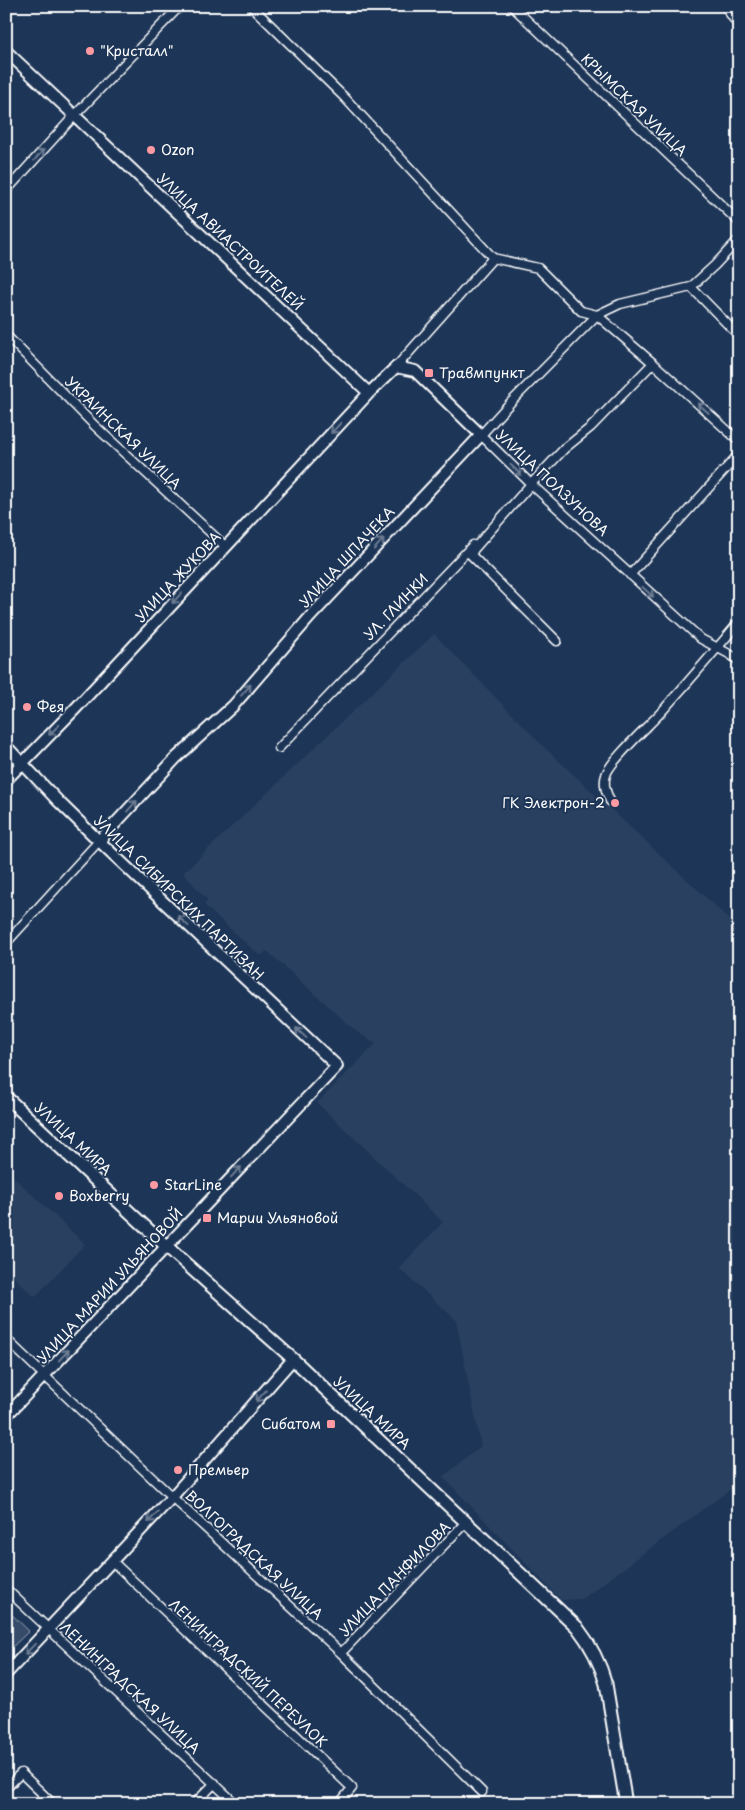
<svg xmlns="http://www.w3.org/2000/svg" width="745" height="1810" viewBox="0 0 745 1810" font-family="'Playpen Sans',sans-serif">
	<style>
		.built { fill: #2a4161 }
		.green { fill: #364b69; stroke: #9aa5b4 }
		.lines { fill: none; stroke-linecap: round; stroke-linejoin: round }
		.minor-casing { stroke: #fff; stroke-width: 11 }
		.tertiary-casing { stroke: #fff; stroke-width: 14 }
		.secondary-casing { stroke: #fff; stroke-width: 15 }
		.minor { stroke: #1d3557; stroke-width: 8 }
		.tertiary { stroke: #1d3557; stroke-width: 10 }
		.secondary { stroke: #1d3557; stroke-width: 11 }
		.oneway { stroke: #6c7c92 }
		.poi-dot { fill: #ff9aa2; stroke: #1d3557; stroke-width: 2 }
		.labels { text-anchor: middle; stroke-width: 4; stroke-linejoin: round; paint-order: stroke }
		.poi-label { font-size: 14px; fill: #fff; stroke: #1d3557; text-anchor: start }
		.street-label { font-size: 14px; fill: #fff; stroke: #1d3557 }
	</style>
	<rect width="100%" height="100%" fill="#1d3557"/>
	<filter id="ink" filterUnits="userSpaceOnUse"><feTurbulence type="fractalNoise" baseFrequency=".02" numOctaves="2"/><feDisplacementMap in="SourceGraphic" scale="10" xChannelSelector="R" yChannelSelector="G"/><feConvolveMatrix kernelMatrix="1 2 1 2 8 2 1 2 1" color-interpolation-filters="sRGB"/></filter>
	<g filter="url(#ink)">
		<!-- built -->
		<path class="built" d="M434,634L545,748L739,928V1483L582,1599L561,1600L443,1477L481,1446L456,1320L399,1268L443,1222L317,1103L376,1044L357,1032L267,951L260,956L204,905L208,901L183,873Z
			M6,1170L85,1244L35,1297L6,1270Z"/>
		<!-- green -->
		<path class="green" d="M6,1609L29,1631L6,1653Z"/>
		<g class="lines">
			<!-- minor casing -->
			<g class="minor-casing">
				<path id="minor" d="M251,6L345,98L493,258L538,268L581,311L597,315L653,363L739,441
					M512,6L739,222
					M725,6L739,27
					M6,191L75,115L180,6
					M739,239L715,265L691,287L620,304L597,315L510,403L481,435L531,484L701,639L731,655L739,661
					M691,287L739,336
					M6,335L94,425L225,546
					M396,367L493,258
					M630,575L739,454
					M557,641L471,555L474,549L531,484L564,449L591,427L653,363
					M279,748L473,545
					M610,801C606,792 603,784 606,775C610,760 652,723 664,709C689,681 715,651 739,622
					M6,943L99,841
					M6,1339L172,1497L341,1653L482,1792
					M112,1561L352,1788L339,1804
					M6,1589L236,1804
					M341,1653L466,1522
					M6,1788L21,1773L53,1804
					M194,1804L215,1783"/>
			</g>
			<!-- tertiary casing -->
			<g class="tertiary-casing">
				<path id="tertiary" d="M6,51L369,393
					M6,746L58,801L99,841L337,1066L6,1416
					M6,780L76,708L369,393L396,367L415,371L481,435L310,617L233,706L176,758L99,841
					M6,1674L172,1497L293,1359"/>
			</g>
			<!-- secondary casing -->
			<g class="secondary-casing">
				<path id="secondary" d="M6,1097L166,1246L293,1359L577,1627C591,1645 600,1662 606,1684L626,1804"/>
			</g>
			<!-- minor -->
			<use href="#minor" class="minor"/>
			<!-- tertiary -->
			<use href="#tertiary" class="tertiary"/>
			<!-- secondary -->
			<use href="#secondary" class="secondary"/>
		</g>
		<!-- one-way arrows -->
		<defs><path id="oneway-shaft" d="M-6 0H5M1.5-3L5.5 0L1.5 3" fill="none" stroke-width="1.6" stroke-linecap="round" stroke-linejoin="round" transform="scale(1.25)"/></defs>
		<g class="oneway">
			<use href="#oneway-shaft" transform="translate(39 155) rotate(-48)"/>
			<use href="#oneway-shaft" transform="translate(703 408) rotate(-138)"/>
			<use href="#oneway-shaft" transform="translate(336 428) rotate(133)"/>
			<use href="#oneway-shaft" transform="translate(516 470) rotate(44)"/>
			<use href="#oneway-shaft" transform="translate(379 544) rotate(-47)"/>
			<use href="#oneway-shaft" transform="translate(648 592) rotate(42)"/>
			<use href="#oneway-shaft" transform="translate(177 598) rotate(132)"/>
			<use href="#oneway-shaft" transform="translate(246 690) rotate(-49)"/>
			<use href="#oneway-shaft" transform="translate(54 730) rotate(135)"/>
			<use href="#oneway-shaft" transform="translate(132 806) rotate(-48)"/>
			<use href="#oneway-shaft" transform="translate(183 921) rotate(-137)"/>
			<use href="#oneway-shaft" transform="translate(301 1033) rotate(-137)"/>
			<use href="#oneway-shaft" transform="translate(236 1172) rotate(-46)"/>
			<use href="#oneway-shaft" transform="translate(64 1355) rotate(-47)"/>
			<use href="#oneway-shaft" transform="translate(261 1396) rotate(131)"/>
			<use href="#oneway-shaft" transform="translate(153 1517) rotate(133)"/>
			<use href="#oneway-shaft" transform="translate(30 1649) rotate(134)"/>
		</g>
	</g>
	<!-- markers -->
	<g class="poi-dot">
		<circle cx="90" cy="51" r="5"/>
		<circle cx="151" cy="150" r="5"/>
		<rect x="424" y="368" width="10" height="10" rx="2.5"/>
		<circle cx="27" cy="707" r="5"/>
		<circle cx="615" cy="803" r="5"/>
		<circle cx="154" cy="1185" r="5"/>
		<circle cx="59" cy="1196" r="5"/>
		<rect x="202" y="1213" width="10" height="10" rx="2.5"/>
		<rect x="326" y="1419" width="10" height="10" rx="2.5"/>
		<circle cx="178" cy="1470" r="5"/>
	</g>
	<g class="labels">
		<!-- poi labels -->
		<g class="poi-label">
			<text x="100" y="56">"Кристалл"</text>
			<text x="161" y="155">Ozon</text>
			<text x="439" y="378">Травмпункт</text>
			<text x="37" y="712">Фея</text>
			<text x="605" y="808" text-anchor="end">ГК Электрон-2</text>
			<text x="164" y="1190">StarLine</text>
			<text x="69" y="1201">Boxberry</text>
			<text x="217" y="1223">Марии Ульяновой</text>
			<text x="321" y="1429" text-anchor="end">Сибатом</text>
			<text x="188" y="1475">Премьер</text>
		</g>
		<!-- street labels -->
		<g class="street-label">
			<text transform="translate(634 105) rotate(44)" y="5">КРЫМСКАЯ УЛИЦА</text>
			<text transform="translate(230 242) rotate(43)" y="5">УЛИЦА АВИАСТРОИТЕЛЕЙ</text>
			<text transform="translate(123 433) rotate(44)" y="5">УКРАИНСКАЯ УЛИЦА</text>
			<text transform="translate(552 483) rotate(43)" y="5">УЛИЦА ПОЛЗУНОВА</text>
			<text transform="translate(347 557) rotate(-47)" y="5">УЛИЦА ШПАЧЕКА</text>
			<text transform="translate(178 577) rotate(-47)" y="5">УЛИЦА ЖУКОВА</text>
			<text transform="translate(396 607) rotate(-46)" y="5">УЛ. ГЛИНКИ</text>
			<text transform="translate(179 898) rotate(44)" y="5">УЛИЦА СИБИРСКИХ ПАРТИЗАН</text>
			<text transform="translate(73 1139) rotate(43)" y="5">УЛИЦА МИРА</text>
			<text transform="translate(110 1286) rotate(-47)" y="5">УЛИЦА МАРИИ УЛЬЯНОВОЙ</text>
			<text transform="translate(372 1413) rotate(43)" y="5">УЛИЦА МИРА</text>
			<text transform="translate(254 1555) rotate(43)" y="5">ВОЛГОГРАДСКАЯ УЛИЦА</text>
			<text transform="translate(395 1579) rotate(-46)" y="5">УЛИЦА ПАНФИЛОВА</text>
			<text transform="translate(248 1673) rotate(43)" y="5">ЛЕНИНГРАДСКИЙ ПЕРЕУЛОК</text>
			<text transform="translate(130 1688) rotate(43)" y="5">ЛЕНИНГРАДСКАЯ УЛИЦА</text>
		</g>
	</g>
	<!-- margin -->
	<rect width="745" height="1810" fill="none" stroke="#1d3557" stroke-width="25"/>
	<rect x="12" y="12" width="720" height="1785" fill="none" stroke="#fff" stroke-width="2" filter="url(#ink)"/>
</svg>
